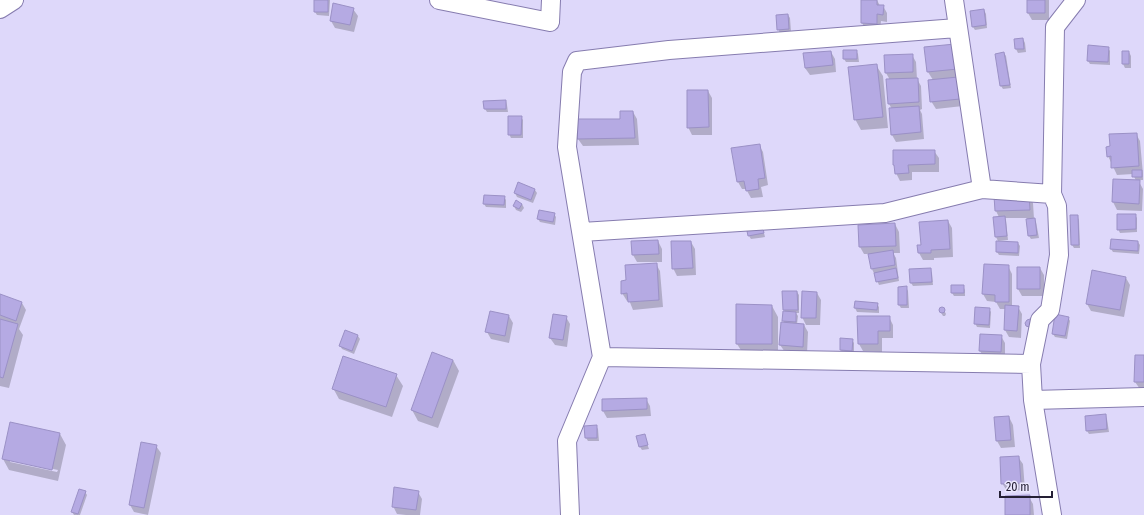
<svg xmlns="http://www.w3.org/2000/svg" width="1144" height="515" viewBox="0 0 1144 515" font-family="'Fira Sans Condensed',sans-serif">
	<style>
		.shadow { fill: #0003; fill-rule: evenodd }
		.building { fill: #b5aae3; stroke: #9b91c6 }
		.lines { fill: none; stroke-linecap: round; stroke-linejoin: round }
		.street-casing { stroke: #867caf; stroke-width: 20 }
		.street { stroke: #fff; stroke-width: 18 }
	</style>
	<rect width="100%" height="100%" fill="#ded8fa"/>
	<!-- shadow -->
	<path class="shadow" d="M315,0H330L329,16L317,15L315,12Z
		M862,0H877L880,6H883L887,13V22L881,21L880,31L866,30L862,23Z
		M1028,0H1049V20H1032L1028,13Z
		M353,9L358,16L354,32L335,28L331,21Z
		M984,10L986,14L987,28L975,30L973,27Z
		M788,15L790,18L791,32L780,33L778,29Z
		M1023,39L1025,43L1026,52L1018,53L1016,49L1015,40Z
		M955,45L963,106L936,109L931,101L933,80L928,72L925,48Z
		M1108,48L1110,51V65L1090,64L1088,61Z
		M856,51L858,54L859,62H846L844,59Z
		M831,52L835,59L836,72L810,75L805,68Z
		M1123,52H1129L1131,56V68H1125L1123,64Z
		M1004,53L1006,56L1011,88L1003,89L1001,86L996,54Z
		M912,55L916,62L917,79L921,86L922,109L920,110L922,114L924,139L896,142L892,135V109L889,104L890,80L886,73Z
		M876,65L883,76L888,128L861,130L855,119Z
		M708,91L712,98V135H692L688,127Z
		M506,101L507,105L508,112H487L485,109Z
		M633,112L637,119L639,145L583,146L578,139L621,119Z
		M521,117L523,120V138H511L509,134Z
		M1136,134L1140,141L1143,174V180H1138L1143,189L1142,211L1117,210L1113,202L1114,180L1136,181L1133,174L1117,175L1108,156L1111,147Z
		M759,145L763,152L768,185L761,187L763,197L751,198L746,189H742L738,182L732,149Z
		M894,151H934L939,158V172H912V180L900,181L896,173Z
		M535,190L537,193L533,203L517,197L515,193Z
		M1029,195L1033,203L1034,219L1036,222L1039,238L1031,239L1029,236L1027,218H1005L1006,220L1008,240L998,241L996,237L994,218L999,217L996,211L995,196Z
		M504,197L506,200V208L486,207L484,204Z
		M522,204L524,208L521,212L516,210L514,206Z
		M554,214L556,217L555,225L540,222L538,219Z
		M1135,215L1137,218V232L1120,233L1118,229Z
		M1071,216H1077L1079,220L1080,248H1074L1072,245Z
		M948,221L952,228L953,257L934,258V260H923L919,253L922,246Z
		M895,224L899,232L900,253H893L896,258L899,281L879,285L872,269L869,254H864L860,247Z
		M763,229L765,237L751,239L749,236Z
		M658,241L662,249V262H637L633,255L632,242Z
		M691,242L695,249L696,275L677,276L673,268Z
		M1138,242L1140,245L1139,254L1113,252L1111,249Z
		M1018,243L1020,246L1019,256L999,255L997,252Z
		M656,264L660,271L663,307L633,310L629,300L627,301L622,293L627,281Z
		M1008,266L1012,274V306L1018,307L1022,314L1021,338L1009,337L1005,330L1006,309H1000L996,302L987,301L983,294Z
		M1040,268L1044,275V296H1022L1018,289Z
		M911,270H930L932,273L933,285L913,286L911,283Z
		M1126,278L1130,285L1124,317L1091,311L1087,304Z
		M963,286L965,290V296H954L952,293Z
		M906,287L908,291L909,308H901L899,305Z
		M783,292H797L799,295V313H796L798,316L797,324L804,325L808,332L807,354L785,352L780,345L785,324L783,320L785,312L784,310Z
		M817,293L821,300L820,325H806L802,317Z
		M0,295L22,303L26,310L19,329L23,335L9,388L0,386Z
		M855,302L877,304L879,307V313L857,312L855,308Z
		M772,306L778,317V355H744L737,344Z
		M941,308H943L946,314L945,316H943L940,311Z
		M989,309L991,312L990,328L977,327L975,323Z
		M509,316L513,323L509,343L491,339L487,332Z
		M566,317L570,324L567,347L555,345L550,338Z
		M889,317L893,325V338H882V352L863,351L859,344Z
		M1068,317L1070,321L1067,339L1055,337L1053,334Z
		M345,331L358,336L360,339L354,354L342,349L340,345Z
		M1001,336L1005,343V359L984,358L980,351Z
		M841,339L852,340L854,343V354H843L841,350Z
		M1144,356V389H1140L1135,382Z
		M453,360L459,371L438,428L418,421L412,410Z
		M396,375L403,386L392,417L339,399L333,388Z
		M646,399L650,406L651,416L607,418L603,411Z
		M1105,415L1107,419L1109,432L1089,434L1087,431L1086,417Z
		M1009,417L1013,425L1015,447L1001,448L997,441L995,418Z
		M10,424L60,434L66,445L58,481L9,470L3,459ZM10,460L58,470L57,472L10,462Z
		M596,426L598,429L599,441H588L586,438Z
		M644,435L649,449L642,450L640,447Z
		M156,446L161,453L148,515L134,512L130,505Z
		M1018,457L1023,464L1025,490L1007,491L1002,483Z
		M85,492L87,495L80,515H74L72,512Z
		M418,492L422,499L420,515H406L397,514L393,506Z
		M1029,497L1033,504L1034,515H1006Z"/>
	<!-- building -->
	<path class="building" d="M314,0H328V12H314Z
		M861,0H877V5H884L883,15L877,14V24L861,23Z
		M1027,0H1045V13H1027Z
		M333,3L354,8L350,25L330,21Z
		M984,9L986,25L972,27L970,11Z
		M788,14L789,29L777,30L776,15Z
		M1023,38L1024,49H1015L1014,39Z
		M955,44L958,69L927,72L924,47Z
		M1088,45L1109,47L1108,62L1087,61Z
		M843,50H857V59H843Z
		M831,51L833,65L805,68L803,53Z
		M1122,51H1129V64H1122Z
		M1004,52L1010,85L1000,86L995,54Z
		M913,54V72L885,73L884,55Z
		M877,64L883,117L854,120L848,67Z
		M958,77L960,99L930,102L928,80Z
		M918,78L919,102L888,104L886,79Z
		M687,90H708L709,127L687,128Z
		M506,100V109H484L483,101Z
		M919,106L921,132L891,135L889,108Z
		M620,111H633L635,138L577,139V119H620Z
		M508,116H522L521,135H508Z
		M1137,133L1139,166L1111,168V156L1107,157L1106,147L1110,146L1109,134Z
		M760,144L765,178L758,179L759,189L746,191L744,181L737,182L731,148Z
		M893,150H935V164L908,165L909,173L895,174L894,165H893Z
		M1132,170H1142V177H1132Z
		M1113,179L1140,180L1139,204L1112,202Z
		M518,182L535,189L531,200L514,193Z
		M1029,194L1030,210L995,211L994,196Z
		M484,195L505,196L504,205L483,204Z
		M516,200L522,204L519,209L513,206Z
		M539,210L555,213L553,222L537,219Z
		M1117,214H1136V229L1117,230Z
		M1070,215H1078L1079,245H1071Z
		M1005,216L1007,236L995,237L993,217Z
		M1035,218L1037,235L1028,236L1026,219Z
		M948,220L950,249L931,250V253H918L917,245H921L919,222Z
		M895,223L896,246L859,247L858,225Z
		M762,224L764,233L748,236L746,226Z
		M1111,239L1138,241V251L1110,249Z
		M658,240L659,254L632,255L631,241Z
		M671,241H691L693,268L672,269Z
		M996,241L1018,242V253L996,252Z
		M893,250L895,265L871,269L868,254Z
		M657,263L659,300L628,302L627,293L621,294V281L626,280L625,265Z
		M984,264L1009,265V302H995V295L982,294Z
		M1017,267H1040V289H1017Z
		M896,268L898,278L876,282L874,273Z
		M931,268L932,282L910,283L909,269Z
		M1092,270L1126,277L1120,310L1086,304Z
		M951,285H964V293H951Z
		M907,286V305H898V287Z
		M782,291H797L798,310H783Z
		M802,291L817,292L816,318H801Z
		M0,294L22,302L16,321L0,315Z
		M855,301L878,303L877,310L854,308Z
		M736,304L772,305V344H736Z
		M1005,305L1019,306L1017,331L1004,330Z
		M939 310a3 3 0 1 1 6 0a3 3 0 1 1-6 0Z
		M975,307L990,308L989,325L974,324Z
		M490,311L509,315L505,336L485,332Z
		M783,311L796,312V322L782,321Z
		M553,314L567,316L563,340L549,338Z
		M1055,314L1069,317L1065,336L1052,334Z
		M857,316H890V331H878V344H858Z
		M0,319L18,324L3,378L0,377Z
		M1030,319L1032,321V326L1029,327L1026,326L1025,323L1027,320Z
		M781,322L804,324L803,347L779,345Z
		M345,330L358,335L352,351L339,346Z
		M980,334L1002,335L1001,352L979,351Z
		M840,338L853,339L852,351L840,350Z
		M432,352L453,360L432,418L411,410Z
		M1135,355H1144V382H1134Z
		M343,356L397,374L386,407L332,389Z
		M647,398V409L602,411V399Z
		M1106,414L1107,429L1086,431L1085,416Z
		M1009,416L1011,440L996,441L994,417Z
		M10,422L60,433L52,470L2,459Z
		M597,425V438H585L584,426Z
		M645,434L648,445L639,447L636,436Z
		M141,442L157,445L144,508L129,505Z
		M1019,456L1021,483L1001,484L1000,457Z
		M394,487L419,491L416,510L392,507Z
		M79,489L86,491L78,514L71,512Z
		M1030,495V515H1005V496Z"/>
	<g class="lines">
		<!-- street casing -->
		<g class="street-casing">
			<path id="street" d="M439,0L550,22L551,0
				M954,0L982,189
				M0,9L14,0
				M1052,194L1055,27L1076,0
				M582,232L885,213L982,189L1052,194L1057,206L1059,255L1050,310L1040,320L1031,364L1033,400L1052,515
				M602,357L567,147L572,72L577,61L669,50L957,28
				M1033,400L1144,397
				M570,515L567,441L602,357L1031,364"/>
		</g>
		<!-- street -->
		<use href="#street" class="street"/>
	</g>
	<!-- scale -->
	<path d="M1000 491v6h52v-6" fill="none" stroke="#252035" stroke-width="2"/>
	<text x="1006" y="491" font-size="12" fill="#252035" stroke="#ebe7fe" stroke-width="3" paint-order="stroke">20 m</text>
</svg>
